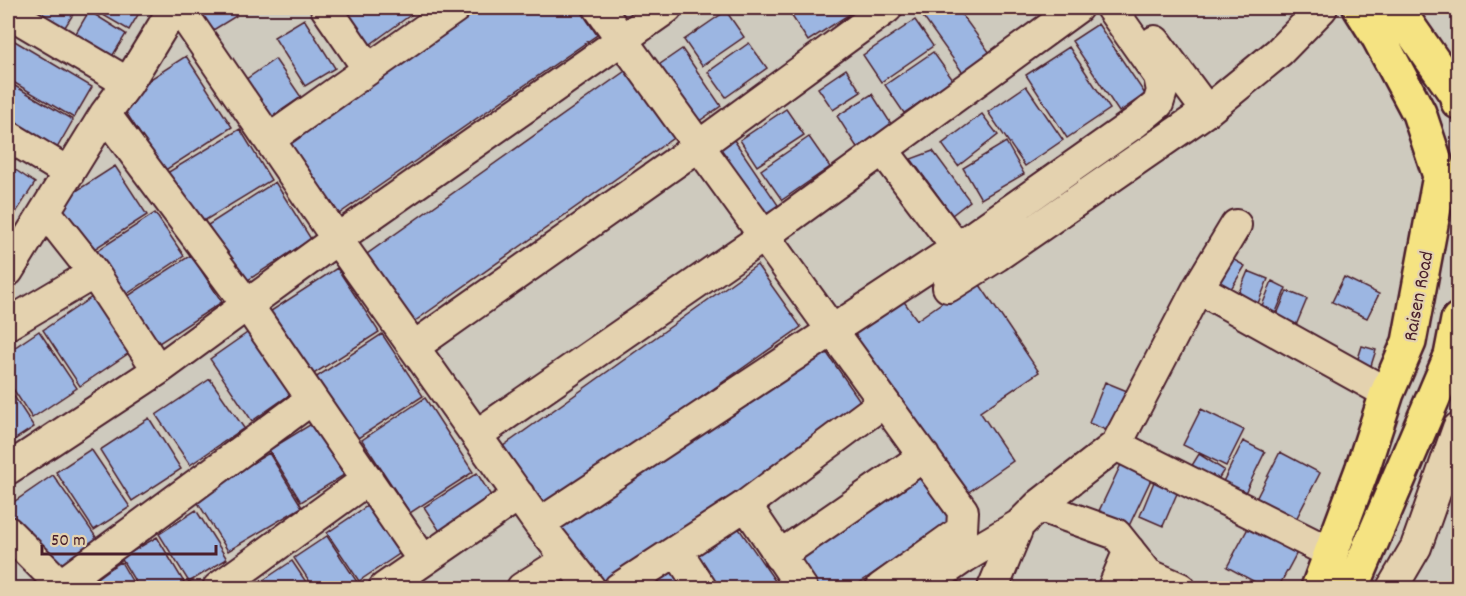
<svg xmlns="http://www.w3.org/2000/svg" width="1466" height="596" viewBox="0 0 1466 596" font-family="Dekko,sans-serif">
	<style>
		.building { fill: #9cb6e2; stroke: #4a1f2b; stroke-width: 1.5 }
		.lines { fill: none; stroke-linecap: round; stroke-linejoin: round }
		.minor-casing { stroke: #4a1f2b; stroke-width: 34 }
		.major-casing { stroke: #4a1f2b; stroke-width: 38 }
		.minor { stroke: #e4d2af; stroke-width: 30 }
		.major { stroke: #f5e382; stroke-width: 33 }
		.labels { text-anchor: middle; stroke-width: 4.5; stroke-linejoin: round; paint-order: stroke }
		.street-label { font-size: 20px; fill: #4a1f2b; stroke: #e4d2af }
	</style>
	<rect width="100%" height="100%" fill="#cecabe"/>
	<filter id="ink" filterUnits="userSpaceOnUse"><feTurbulence type="fractalNoise" baseFrequency=".0167" numOctaves="2"/><feDisplacementMap in="SourceGraphic" scale="12" xChannelSelector="R" yChannelSelector="G"/><feConvolveMatrix kernelMatrix="1 2 1 2 8 2 1 2 1" color-interpolation-filters="sRGB"/></filter>
	<g filter="url(#ink)">
		<!-- building -->
		<path class="building" d="M15,8H77L60,35Z
			M91,8H142L129,30Z
			M207,8H230L236,16L210,32L198,13Z
			M340,8H420L368,46Z
			M480,8H579L597,35L333,218L282,145Z
			M793,8H859L808,41L788,10Z
			M929,8H957L990,53L963,73L921,14Z
			M89,11L126,34L108,63L72,40Z
			M726,11L744,37L702,66L684,40Z
			M304,19L335,68L305,86L274,37Z
			M915,20L933,46L881,82L863,55Z
			M1098,24L1145,94L1119,112L1072,41Z
			M8,37L92,87L74,118L8,79Z
			M749,43L767,68L726,97L708,72Z
			M1069,47L1110,109L1067,138L1026,75Z
			M682,49L721,106L692,126L653,69Z
			M933,52L953,80L904,113L885,85Z
			M186,56L232,127L164,171L118,100Z
			M275,59L301,97L270,118L245,80Z
			M628,69L676,136L408,326L360,259Z
			M846,69L861,92L833,110L818,88Z
			M8,82L73,120L53,155L8,128Z
			M1026,86L1063,140L1025,166L988,112Z
			M872,94L895,130L860,152L837,116Z
			M786,109L804,135L757,166L740,140Z
			M982,114L998,135L958,166L942,144Z
			M240,129L271,180L199,224L167,173Z
			M732,137L778,205L757,219L711,152Z
			M809,137L830,167L782,200L761,170Z
			M1006,142L1024,174L981,199L963,168Z
			M933,151L970,201L952,215L911,159Z
			M8,165L35,183L8,225Z
			M115,166L147,215L88,253L56,204Z
			M275,182L311,239L245,282L208,225Z
			M155,213L184,256L118,300L89,256Z
			M191,255L222,302L153,347L122,300Z
			M1227,256L1245,266L1226,297L1209,286Z
			M757,265L801,327L542,510L499,449Z
			M337,268L379,332L309,377L268,313Z
			M1248,271L1268,279L1254,313L1234,304Z
			M1344,277L1379,294L1367,318L1332,302Z
			M976,279L1039,372L980,412L1013,461L960,498L844,330L898,293L917,320Z
			M1272,281L1286,288L1271,324L1257,318Z
			M1287,291L1307,299L1292,335L1272,326Z
			M92,297L129,353L80,386L43,330Z
			M39,331L77,388L32,418L8,381V352Z
			M250,331L292,393L252,421L210,359Z
			M382,334L423,396L355,440L315,378Z
			M820,343L865,408L603,588L557,525Z
			M1362,346L1376,350L1369,372L1355,368Z
			M210,379L244,428L190,465L156,415Z
			M1105,382L1127,391L1111,432L1089,423Z
			M8,387L34,427L8,444Z
			M425,398L473,472L410,513L362,440Z
			M1201,409L1244,430L1226,466L1183,445Z
			M149,418L181,469L132,501L100,450Z
			M313,423L344,475L301,502L269,450Z
			M1243,441L1265,452L1239,505L1217,494Z
			M91,449L130,507L94,530L56,472Z
			M1280,452L1320,473L1293,525L1253,505Z
			M269,453L302,507L228,551L195,498Z
			M1199,454L1224,470L1213,487L1188,472Z
			M1124,458L1154,473L1128,528L1098,513Z
			M920,472L952,519L852,588H807L789,562Z
			M1158,472L1182,482L1163,526L1140,516Z
			M477,473L493,499L441,533L424,507Z
			M53,475L98,540L49,573L8,513V506Z
			M376,500L408,548L359,581L327,533Z
			M196,510L227,559L189,582L159,534Z
			M1253,519L1301,545L1278,588H1266L1227,567Z
			M733,520L780,588H705L682,555Z
			M327,536L359,585L355,588H314L294,558Z
			M157,537L185,584L178,588H139L121,558Z
			M292,561L310,588H254L253,587Z
			M121,562L136,588H91L87,581Z
			M668,565L684,588H633Z
			M569,577L577,588H552Z
			M1132,579L1155,588H1128Z"/>
		<g class="lines">
			<!-- minor casing -->
			<g class="minor-casing">
				<path id="minor" d="M179,8L337,239L539,524L590,588
					M326,8L368,69
					M599,8L963,511L962,530L881,588
					M8,12L128,83
					M1155,41L1207,111
					M105,114L248,306L423,560
					M8,136L69,173
					M270,139L455,8
					M883,150L957,248
					M45,211L94,273L158,370
					M1236,225L1198,288L1116,445L1331,553
					M8,271L105,114L128,83L174,8
					M948,287L997,256L1207,111L1279,52L1322,8
					M1198,288L1387,393
					M8,324L94,273
					M415,346L700,145L887,8
					M478,434L764,236L1077,8
					M8,469L158,370L337,239L667,8
					M746,505L802,588
					M1038,506L1116,445
					M539,524L957,248L1136,122L1158,104L1162,91L1159,76L1111,8
					M8,532L64,588
					M677,551L701,588
					M779,556L924,456
					M60,585L312,399
					M218,588L368,479
					M384,588L519,495
					M522,588L566,560
					M619,588L746,505L884,402
					M920,588L965,557L1019,525
					M993,588L1019,525L1038,506L1116,534L1148,574L1180,588
					M1113,588L1129,550
					M1392,588L1416,547L1458,428"/>
			</g>
			<!-- major casing -->
			<g class="major-casing">
				<path id="major" d="M1396,8L1456,94L1458,102
					M1318,588L1362,470L1387,393L1409,342L1440,176L1419,113L1379,38L1360,8
					M1352,588L1451,356L1458,320"/>
			</g>
			<!-- minor -->
			<use href="#minor" class="minor"/>
			<!-- major -->
			<use href="#major" class="major"/>
		</g>
	</g>
	<g class="labels">
		<!-- street labels -->
		<g class="street-label">
			<text transform="translate(1417 296) rotate(-79)" y="7">Raisen Road</text>
		</g>
	</g>
	<!-- margin -->
	<rect width="1466" height="596" fill="none" stroke="#e4d2af" stroke-width="30"/>
	<rect x="15" y="15" width="1436" height="566" fill="none" stroke="#4a1f2b" stroke-width="2" filter="url(#ink)"/>
	<!-- scale -->
	<path d="M42 545v9h174v-9" fill="none" stroke="#4a1f2b" stroke-width="3"/>
	<text x="51" y="545" font-size="18" fill="#4a1f2b" stroke="#e4d2af" stroke-width="4.5" paint-order="stroke">50 m</text>
</svg>
